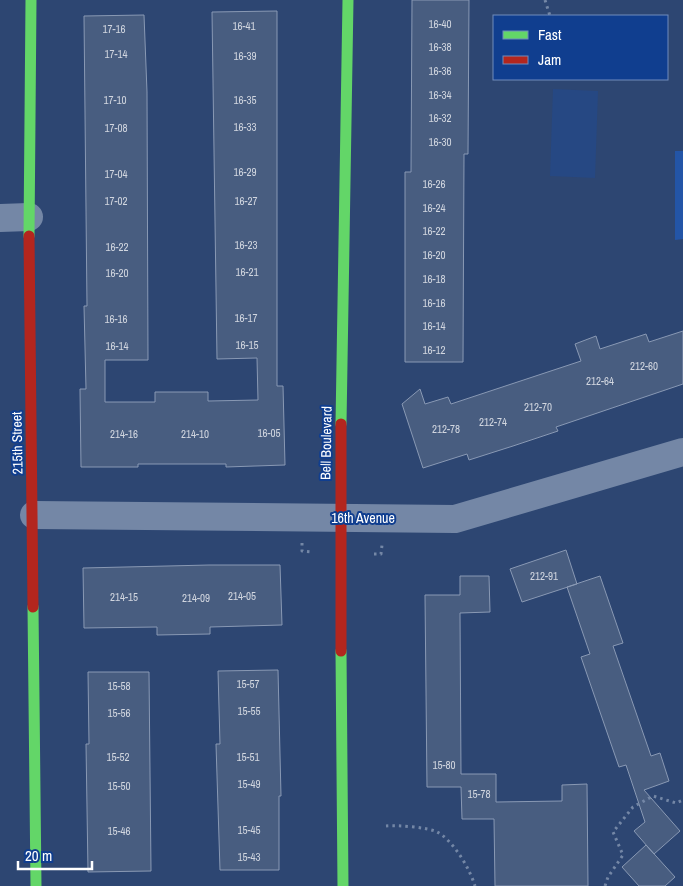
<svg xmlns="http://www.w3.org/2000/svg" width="683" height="886" viewBox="0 0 683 886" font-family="'Archivo Narrow',sans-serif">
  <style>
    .green { fill: #2355a7 }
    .water { fill: #264883 }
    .building { fill: #485d80; stroke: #8999b4 }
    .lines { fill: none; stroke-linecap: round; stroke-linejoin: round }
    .path { stroke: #7487a6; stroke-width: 3; stroke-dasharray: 2.5 4; stroke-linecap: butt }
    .street { stroke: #7487a6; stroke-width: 28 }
    .fast { stroke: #63d668; stroke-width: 11 }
    .jam { stroke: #b3261e; stroke-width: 11 }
    .labels { text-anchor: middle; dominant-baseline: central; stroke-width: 4; stroke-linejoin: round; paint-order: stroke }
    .number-label { font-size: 11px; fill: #d1d6df }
    .street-label { font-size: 14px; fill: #fff; stroke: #103e8f }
  </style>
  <rect width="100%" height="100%" fill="#2d4672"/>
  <path class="green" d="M675,151H683V239L675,240Z"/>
  <path class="water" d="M553,89L598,91L595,178L550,176Z"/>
  <path class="building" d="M412,0H469L468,154H464L463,362H405V172H411Z
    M277,11V386H283L285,465L226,467V464H138V467H81L80,389H86L84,306H87L84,16L144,15L147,92L148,360H105V402H155V392H208V401L258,400L257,358L217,359L212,12Z
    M683,331V384L556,427L558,431L513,446L469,460L467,454L423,468L402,404L420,389L425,404L448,397L451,404L581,361L575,344L596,336L600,349L646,334L649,342Z
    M566,550L577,584L522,602L510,569Z
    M209,565H280L282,625L210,627V634L157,635V627L84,628L83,568Z
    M460,576H489L490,612L460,613L461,774H496V802L562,801V785L587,784L588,886H495L494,819H462L461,787H427L425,595H460Z
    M600,576L623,643L613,646L651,756L660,753L669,781L644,790L680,831L654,854L634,831L645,822L626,765L619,767L581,657L590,654L567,587Z
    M278,670L281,796H279V870H220L216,744H220L218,671Z
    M88,672H149L151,871L88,872L86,744H89Z
    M646,845L675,877L665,886H639L622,867Z"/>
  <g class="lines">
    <path class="path" d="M545,0L550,16
      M302,543V551L312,552
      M374,554H381L382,545
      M386,826C397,825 427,827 437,832C453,840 470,869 475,886
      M605,886L608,877L623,855L613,832L633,807L653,796L676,803L683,800"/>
    <path class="street" d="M0,218L29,217
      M34,515L455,519L683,452"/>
    <path class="fast" d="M29,236L31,0
      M341,424L348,0
      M33,607L36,886
      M341,651L343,886"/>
    <path class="jam" d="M29,236L33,607
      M341,651V424"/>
  </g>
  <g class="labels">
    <g class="number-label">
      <text x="440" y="24">16-40</text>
      <text x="244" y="26">16-41</text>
      <text x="114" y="29">17-16</text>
      <text x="440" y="47">16-38</text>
      <text x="116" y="54">17-14</text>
      <text x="245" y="56">16-39</text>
      <text x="440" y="71">16-36</text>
      <text x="440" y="95">16-34</text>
      <text x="115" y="100">17-10</text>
      <text x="245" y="100">16-35</text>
      <text x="440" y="118">16-32</text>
      <text x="245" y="127">16-33</text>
      <text x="116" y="128">17-08</text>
      <text x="440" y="142">16-30</text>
      <text x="245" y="172">16-29</text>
      <text x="116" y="174">17-04</text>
      <text x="434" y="184">16-26</text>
      <text x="116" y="201">17-02</text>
      <text x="246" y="201">16-27</text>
      <text x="434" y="208">16-24</text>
      <text x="434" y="231">16-22</text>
      <text x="246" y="245">16-23</text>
      <text x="117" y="247">16-22</text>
      <text x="434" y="255">16-20</text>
      <text x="247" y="272">16-21</text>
      <text x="117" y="273">16-20</text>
      <text x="434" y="279">16-18</text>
      <text x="434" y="303">16-16</text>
      <text x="246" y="318">16-17</text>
      <text x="116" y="319">16-16</text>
      <text x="434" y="326">16-14</text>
      <text x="247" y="345">16-15</text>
      <text x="117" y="346">16-14</text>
      <text x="434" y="350">16-12</text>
      <text x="644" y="366">212-60</text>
      <text x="600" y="381">212-64</text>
      <text x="538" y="407">212-70</text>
      <text x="493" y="422">212-74</text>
      <text x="446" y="429">212-78</text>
      <text x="269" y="433">16-05</text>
      <text x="124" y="434">214-16</text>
      <text x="195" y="434">214-10</text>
      <text x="544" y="576">212-91</text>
      <text x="242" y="596">214-05</text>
      <text x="124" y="597">214-15</text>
      <text x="196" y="598">214-09</text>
      <text x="248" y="684">15-57</text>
      <text x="119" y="686">15-58</text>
      <text x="249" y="711">15-55</text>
      <text x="119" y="713">15-56</text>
      <text x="118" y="757">15-52</text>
      <text x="248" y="757">15-51</text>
      <text x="444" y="765">15-80</text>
      <text x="249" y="784">15-49</text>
      <text x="119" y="786">15-50</text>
      <text x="479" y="794">15-78</text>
      <text x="249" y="830">15-45</text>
      <text x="119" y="831">15-46</text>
      <text x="249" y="857">15-43</text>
    </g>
    <g class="street-label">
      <text transform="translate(17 443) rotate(-91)">215th Street</text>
      <text transform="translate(326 443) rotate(-89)">Bell Boulevard</text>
      <text x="363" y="518">16th Avenue</text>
    </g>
  </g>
  <rect x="493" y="15" width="175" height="65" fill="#103e8f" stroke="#708bbc"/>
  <rect x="503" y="31" width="25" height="8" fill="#63d668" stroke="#708bbc"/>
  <text x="538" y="40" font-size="15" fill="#ffffff">Fast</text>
  <rect x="503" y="56" width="25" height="8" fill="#b3261e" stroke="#708bbc"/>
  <text x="538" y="65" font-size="15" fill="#ffffff">Jam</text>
  <path d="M18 861v8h74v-8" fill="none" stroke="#ffffff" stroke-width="2.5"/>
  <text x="25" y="861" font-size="15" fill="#ffffff" stroke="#103e8f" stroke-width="4" paint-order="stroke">20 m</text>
</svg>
